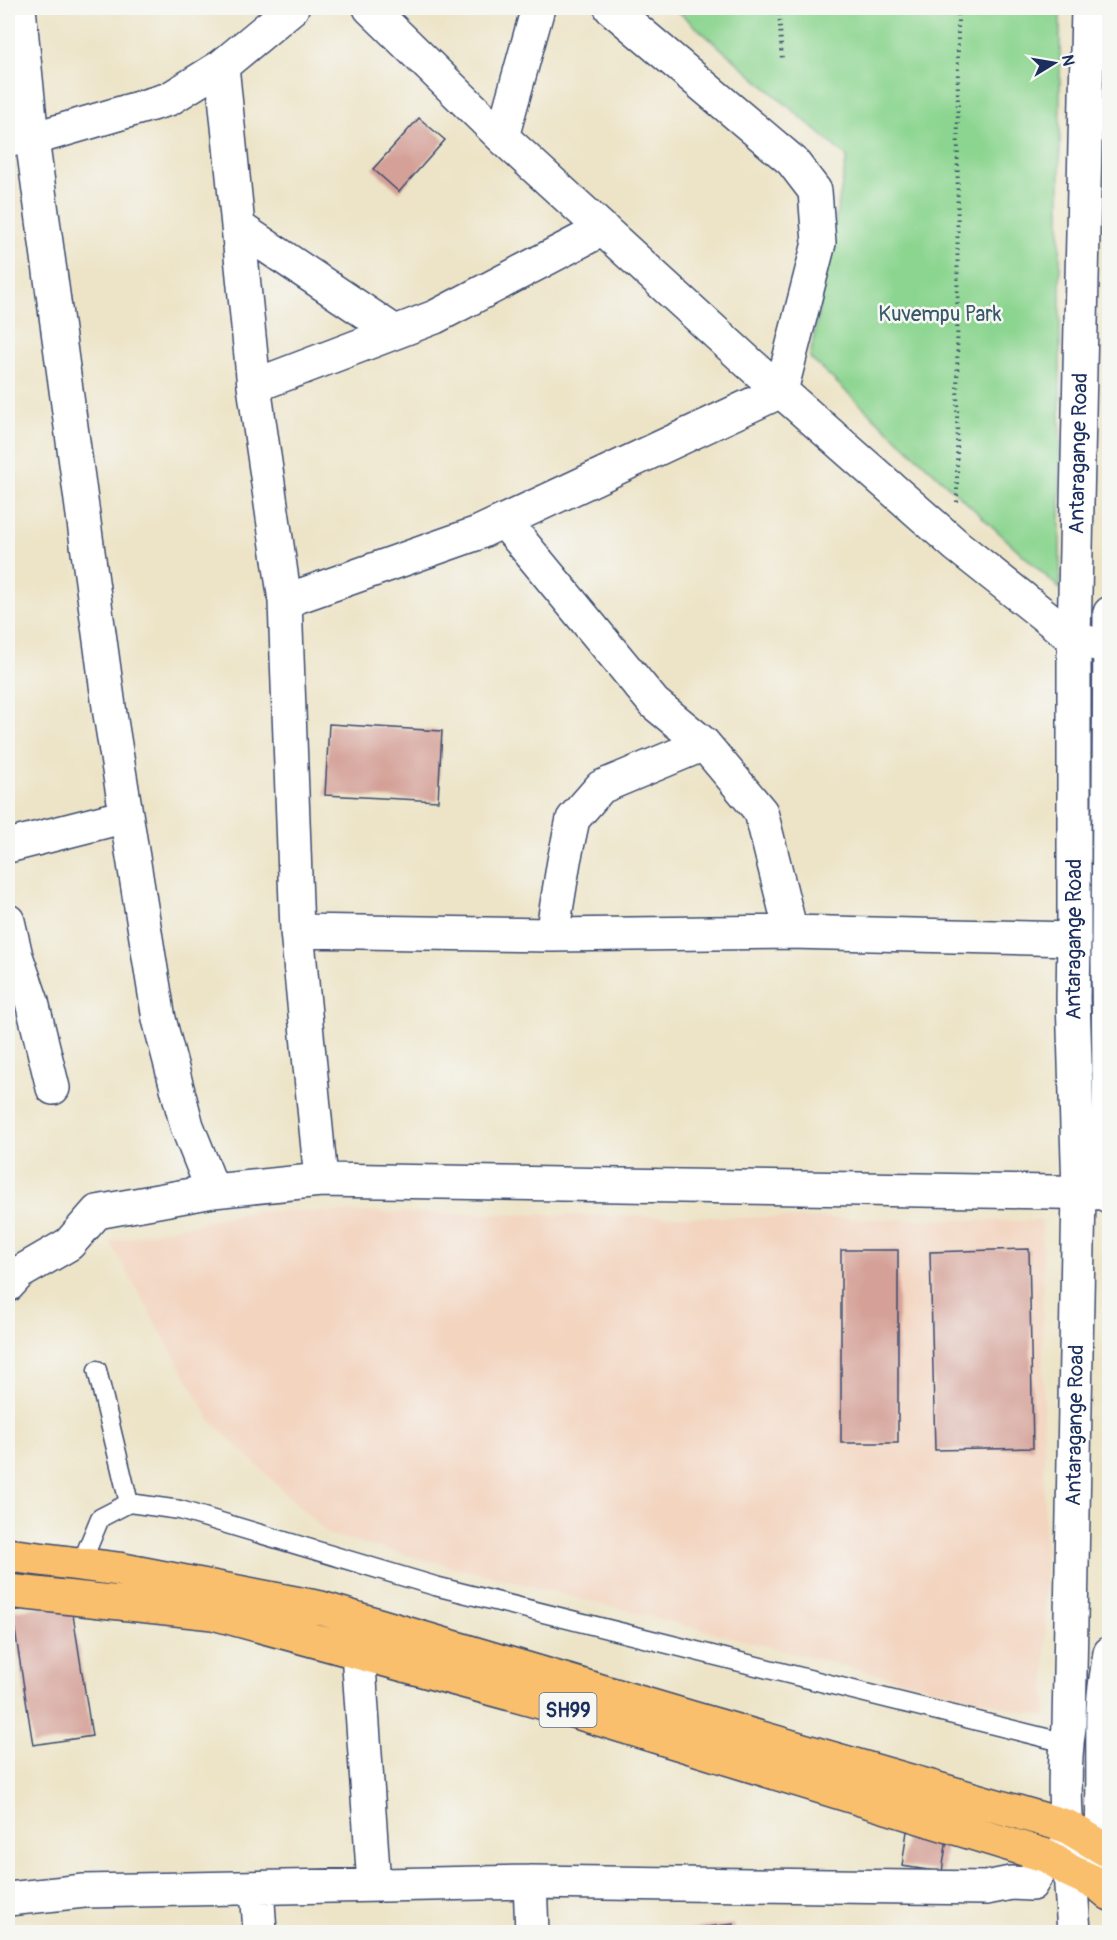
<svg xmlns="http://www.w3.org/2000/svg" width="1117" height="1940" viewBox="0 0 1117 1940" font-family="Pangolin,sans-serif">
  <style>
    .built { fill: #f3d4bf }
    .green { fill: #8cd590; stroke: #548277; stroke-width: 1.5 }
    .building { fill: #d4a097 }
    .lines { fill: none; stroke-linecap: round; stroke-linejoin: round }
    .service-casing { stroke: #3a4a6e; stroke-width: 21 }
    .minor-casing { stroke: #3a4a6e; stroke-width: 36 }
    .tertiary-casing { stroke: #3a4a6e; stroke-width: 36 }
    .primary-casing { stroke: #3a4a6e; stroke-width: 36 }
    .path { stroke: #3a4a6e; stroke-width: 4; stroke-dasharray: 1.5 4.5; stroke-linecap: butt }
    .service { stroke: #fff; stroke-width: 18 }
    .minor { stroke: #fff; stroke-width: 33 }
    .tertiary { stroke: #fff; stroke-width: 33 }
    .primary { stroke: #f9bf6d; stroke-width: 33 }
    .labels { text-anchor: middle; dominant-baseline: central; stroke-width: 5; stroke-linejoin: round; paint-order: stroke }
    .shield { fill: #f6f6f2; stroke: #5d6b8a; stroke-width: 1.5 }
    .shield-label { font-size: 20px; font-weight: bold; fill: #1b2f5e }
    .park-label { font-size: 21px; fill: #37586a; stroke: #f6f6f2 }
    .street-label { font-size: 21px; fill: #1b2f5e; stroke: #f6f6f2 }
  </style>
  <rect width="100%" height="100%" fill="#f6f6f2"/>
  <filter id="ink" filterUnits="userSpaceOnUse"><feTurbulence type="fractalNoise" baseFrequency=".0167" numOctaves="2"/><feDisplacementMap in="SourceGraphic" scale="12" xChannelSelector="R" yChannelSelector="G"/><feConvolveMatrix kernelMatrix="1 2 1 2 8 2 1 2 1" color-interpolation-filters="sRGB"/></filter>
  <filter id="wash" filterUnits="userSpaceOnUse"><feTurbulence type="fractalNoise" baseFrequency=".008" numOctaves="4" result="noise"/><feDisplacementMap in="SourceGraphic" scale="24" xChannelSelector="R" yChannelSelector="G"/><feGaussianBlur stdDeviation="1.35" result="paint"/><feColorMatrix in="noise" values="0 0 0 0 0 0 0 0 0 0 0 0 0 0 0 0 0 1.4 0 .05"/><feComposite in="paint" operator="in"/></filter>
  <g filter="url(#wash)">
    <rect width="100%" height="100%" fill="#ede4c7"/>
    <path class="built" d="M254,1211L1042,1221L1046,1717L329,1535L211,1421L110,1242Z"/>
    <path class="green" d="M674,8H1060V589L810,358L847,157Z"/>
    <g id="blocks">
      <path class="building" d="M419,118L445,140L399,192L373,169Z
        M329,724L442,731L438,801L325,795Z
        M1029,1249L1033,1448L935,1450L930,1252Z
        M841,1250H898V1443H841Z
        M71,1602L92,1736L33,1745L12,1611Z
        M907,1831L947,1838L942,1872L902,1866Z
        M734,1924L735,1932H681L680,1930Z"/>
    </g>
  </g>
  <g filter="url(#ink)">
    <use href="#blocks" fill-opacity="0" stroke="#3a4a6e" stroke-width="1.5"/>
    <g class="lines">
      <g class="service-casing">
        <path id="service" d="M97,1370L129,1503
          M81,1564L100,1518L129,1503L180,1510L435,1586L1066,1743"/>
      </g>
      <g class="minor-casing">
        <path id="minor" d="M19,8L32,139L110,714L159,1019L187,1126L213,1191
          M370,8L502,137L749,363L957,546L1074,639L1109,647
          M222,66L254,386L285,601L297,931L321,1180
          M502,137L538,8
          M8,139H32L169,99L222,66L292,8
          M238,227L395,332
          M254,386L435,317L603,229
          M504,521L654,703L704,744L761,812L791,932
          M285,601L478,533L781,391L819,243L815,191L792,161L611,8
          M8,846L126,816
          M8,921L16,956L32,1002L53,1088
          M297,931L552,935L791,932L1074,939
          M552,935L564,861L573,819L601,787L704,744
          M8,1285L19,1273L69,1244L97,1212L213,1191L321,1180L1108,1193
          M358,1652L374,1885
          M1070,1871L1074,1932
          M530,1882L532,1932
          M257,1888L260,1932
          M8,1899L84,1891L530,1882L986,1888L1011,1883L1031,1884L1047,1856"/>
      </g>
      <g class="tertiary-casing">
        <g id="tertiary">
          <path d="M1110,613L1108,962L1110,1197"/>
          <path id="s1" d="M1070,1871C1066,1824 1062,1774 1069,1727L1079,1192L1073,998L1074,939V639L1088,8"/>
          <path d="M1098,1884C1105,1827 1102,1771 1103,1713C1103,1693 1107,1673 1110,1653"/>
        </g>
      </g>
      <g class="primary-casing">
        <path id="primary" d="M8,1555L118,1569L321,1608L692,1718L1066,1826L1110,1852
          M8,1591L213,1613L573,1711L1047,1856L1070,1871L1098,1884L1110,1894"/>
      </g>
      <path class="path" d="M779,8L782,61
        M957,502L958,8"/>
      <use href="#service" class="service"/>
      <use href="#minor" class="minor"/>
      <use href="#tertiary" class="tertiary"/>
      <use href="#primary" class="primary"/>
    </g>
  </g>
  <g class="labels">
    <rect class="shield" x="539.5" y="1693" width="57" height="34" rx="4.5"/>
    <g class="shield-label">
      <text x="568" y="1710">SH99</text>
    </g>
    <g class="park-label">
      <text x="940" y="314">Kuvempu Park</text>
    </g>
    <g class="street-label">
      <text stroke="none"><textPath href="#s1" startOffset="1418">Antaragange Road</textPath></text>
      <text stroke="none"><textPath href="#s1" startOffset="932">Antaragange Road</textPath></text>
      <text stroke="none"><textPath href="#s1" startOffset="446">Antaragange Road</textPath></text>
    </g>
  </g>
  <rect width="1117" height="1940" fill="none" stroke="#f6f6f2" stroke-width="30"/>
  <g transform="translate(1054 63) rotate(79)" stroke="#f6f6f2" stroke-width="4.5" paint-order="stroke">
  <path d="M0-4.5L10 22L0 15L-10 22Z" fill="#1b2f5e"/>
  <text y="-9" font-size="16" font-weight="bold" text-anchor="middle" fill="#1b2f5e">N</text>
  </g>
</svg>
